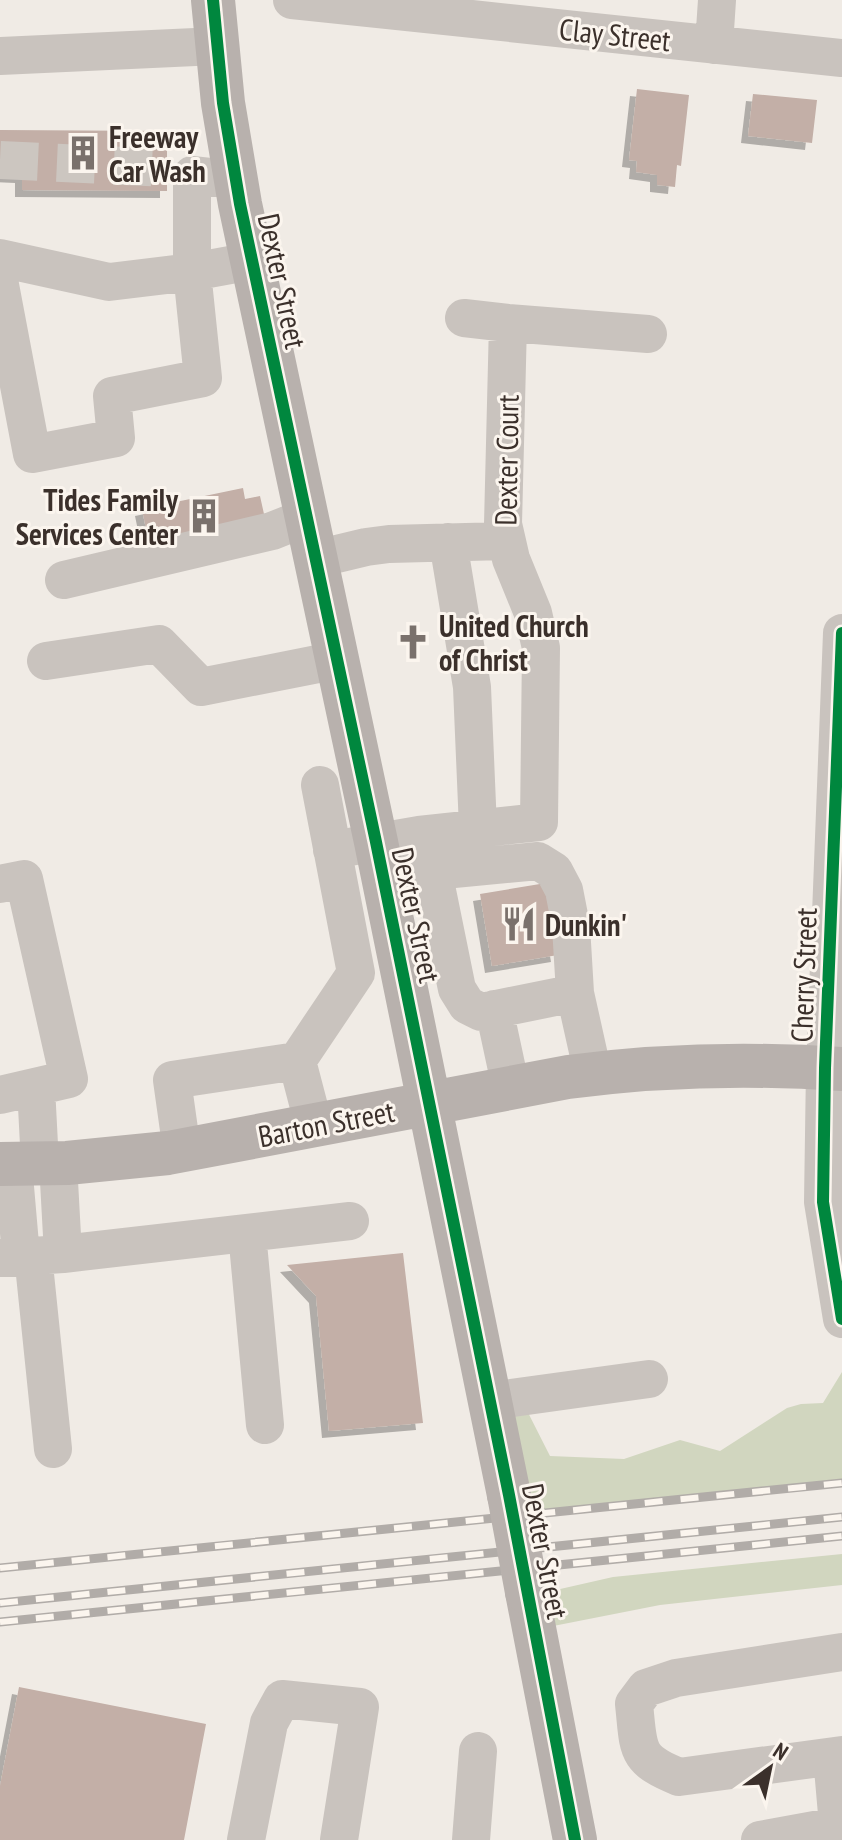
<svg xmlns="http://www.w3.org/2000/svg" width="842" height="1840" viewBox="0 0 842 1840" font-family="'PT Sans Narrow',sans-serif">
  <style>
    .green { fill: #d1d6bf }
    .building { fill: #c3afa7; filter: url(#shadow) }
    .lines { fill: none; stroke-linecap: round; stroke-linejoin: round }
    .minor-tunnel { stroke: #ccc6c0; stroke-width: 38; stroke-dasharray: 38 19; stroke-linecap: butt }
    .minor { stroke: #c9c3be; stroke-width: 38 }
    .major { stroke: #b8b1ad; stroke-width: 44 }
    .rail-casing { stroke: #b1aca8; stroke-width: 9 }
    .rail { stroke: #fbf5ee; stroke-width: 6; stroke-dasharray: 18; stroke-linecap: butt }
    .major-bridge { stroke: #b8b1ad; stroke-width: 44 }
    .cycleway-casing { stroke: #fbf5ee; stroke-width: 17 }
    .cycleway { stroke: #00873e; stroke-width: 12 }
    .labels { text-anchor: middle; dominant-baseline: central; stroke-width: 6; stroke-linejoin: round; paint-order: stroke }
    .street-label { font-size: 30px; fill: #3b302b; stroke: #fbf5ee }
    .poi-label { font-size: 30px; font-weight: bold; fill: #3b302b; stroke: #fbf5ee; text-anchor: start }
  </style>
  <defs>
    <filter id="shadow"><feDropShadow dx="-7" dy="7" stdDeviation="0" flood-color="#0004"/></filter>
  </defs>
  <rect width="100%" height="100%" fill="#f0ebe5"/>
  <path class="green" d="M842,1372V1481L628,1501L509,1523L513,1383L550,1456L624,1459L680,1440L720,1451L787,1408L801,1404L823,1403Z
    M842,1554V1585L660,1605L538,1629L525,1597L613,1577Z"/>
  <path class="building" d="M637,89L689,95L681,166L677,165L675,187L657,185V175L636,172L637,161L629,160Z
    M753,94L817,100L812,143L748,136Z
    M0,130L167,131V191L22,190V176L0,175Z
    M243,488L245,499L260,496L266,523L150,548L142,509Z
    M546,883L558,955L492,966L480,894Z
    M403,1253L423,1423L329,1431L316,1296L287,1265Z
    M19,1687L206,1724L184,1840H0V1786Z"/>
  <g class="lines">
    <path class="minor-tunnel" d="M0,160L168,168"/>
    <path class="minor" d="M292,0L842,58
      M714,45L717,0
      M0,56L217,46
      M236,180L192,175V272L252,261
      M0,258L109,282L192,272L203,378L112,396L116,438L32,454L0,285
      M464,318L508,323L648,334
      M448,542L472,687L478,828
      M316,559L366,547L389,544L505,541
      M64,580L272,531L307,517
      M842,633L825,1068L823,1202L842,1319
      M46,661L159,644L201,687L338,660
      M332,850L419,835L539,822L541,648L533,613L511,559L503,524L508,323
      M433,871L538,861L554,871L564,890L571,926L575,993
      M384,880L433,871L457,989L467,1005L481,1012L575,993L593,1074
      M0,884L24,879L69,1079L0,1095
      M494,1009L511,1088
      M297,1061L314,1126
      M36,1087L40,1164
      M182,1151L172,1080L297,1061L356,973L320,785
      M58,1163L63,1254
      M13,1164L21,1256
      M247,1233L265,1425
      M33,1255L53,1449
      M0,1258L63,1254L350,1221
      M490,1401L649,1379
      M842,1652L676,1678L646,1688L634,1704C639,1749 634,1759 679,1777L842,1755
      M832,1757L838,1825
      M246,1840L269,1723L282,1699L360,1707L339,1840
      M471,1840L478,1751
      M760,1840L842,1825"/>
    <path class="major" d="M213,0L223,103L240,204L376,842L509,1495
      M0,1164L67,1163L168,1153L568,1077C659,1065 750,1063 842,1069
      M527,1592L575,1840"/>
    <g class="rail-casing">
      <path id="rail" d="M0,1568L842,1483
        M0,1603L842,1517
        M0,1622L842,1536"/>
    </g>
    <use href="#rail" class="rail"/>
    <path class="major-bridge" d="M509,1495L527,1592"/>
    <g class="cycleway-casing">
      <path id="cycleway" d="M213,0L223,103L240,204L376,842L509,1495L575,1840
        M842,633L825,1068L823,1202L842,1319"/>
    </g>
    <use href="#cycleway" class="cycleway"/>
  </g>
  <defs>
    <g id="building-bare" transform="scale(2.76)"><path d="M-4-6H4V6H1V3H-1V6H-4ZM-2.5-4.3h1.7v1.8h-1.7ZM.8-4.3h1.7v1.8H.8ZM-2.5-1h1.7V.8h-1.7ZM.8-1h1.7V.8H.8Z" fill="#7a716c" stroke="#fbf5ee" stroke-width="2.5" paint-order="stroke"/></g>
    <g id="church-bare" transform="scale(2.76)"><path d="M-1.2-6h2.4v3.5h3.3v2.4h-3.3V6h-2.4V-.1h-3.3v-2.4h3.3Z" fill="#7a716c" stroke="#fbf5ee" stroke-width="2.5" paint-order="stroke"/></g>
    <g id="restaurant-bare" transform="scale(2.76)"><path d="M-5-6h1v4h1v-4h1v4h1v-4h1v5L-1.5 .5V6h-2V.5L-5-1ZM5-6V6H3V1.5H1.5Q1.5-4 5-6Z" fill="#7a716c" stroke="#fbf5ee" stroke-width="2.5" paint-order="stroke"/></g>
  </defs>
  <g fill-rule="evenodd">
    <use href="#building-bare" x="83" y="153"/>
    <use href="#building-bare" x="204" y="516"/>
    <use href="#church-bare" x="413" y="642"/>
    <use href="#restaurant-bare" x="519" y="924"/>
  </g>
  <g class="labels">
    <g class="street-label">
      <text transform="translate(615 34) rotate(6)">Clay Street</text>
      <text transform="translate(283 281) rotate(78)">Dexter Street</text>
      <text transform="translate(506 460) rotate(-89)">Dexter Court</text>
      <text transform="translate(417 915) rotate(78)">Dexter Street</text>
      <text transform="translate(803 975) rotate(-88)">Cherry Street</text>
      <text transform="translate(326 1123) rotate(-11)">Barton Street</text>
      <text transform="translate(546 1551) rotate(79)">Dexter Street</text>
    </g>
    <g class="poi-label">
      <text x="109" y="136">Freeway<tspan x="109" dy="34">Car Wash</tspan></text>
      <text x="178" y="499" text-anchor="end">Tides Family<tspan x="178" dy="34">Services Center</tspan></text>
      <text x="439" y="625">United Church<tspan x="439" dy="34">of Christ</tspan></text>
      <text x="545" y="924">Dunkin'</text>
    </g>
  </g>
  <g transform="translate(770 1768) rotate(33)" stroke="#fbf5ee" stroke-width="6" paint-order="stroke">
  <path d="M0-6L14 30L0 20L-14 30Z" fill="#3b302b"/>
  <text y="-12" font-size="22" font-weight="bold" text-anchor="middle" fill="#3b302b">N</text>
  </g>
</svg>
